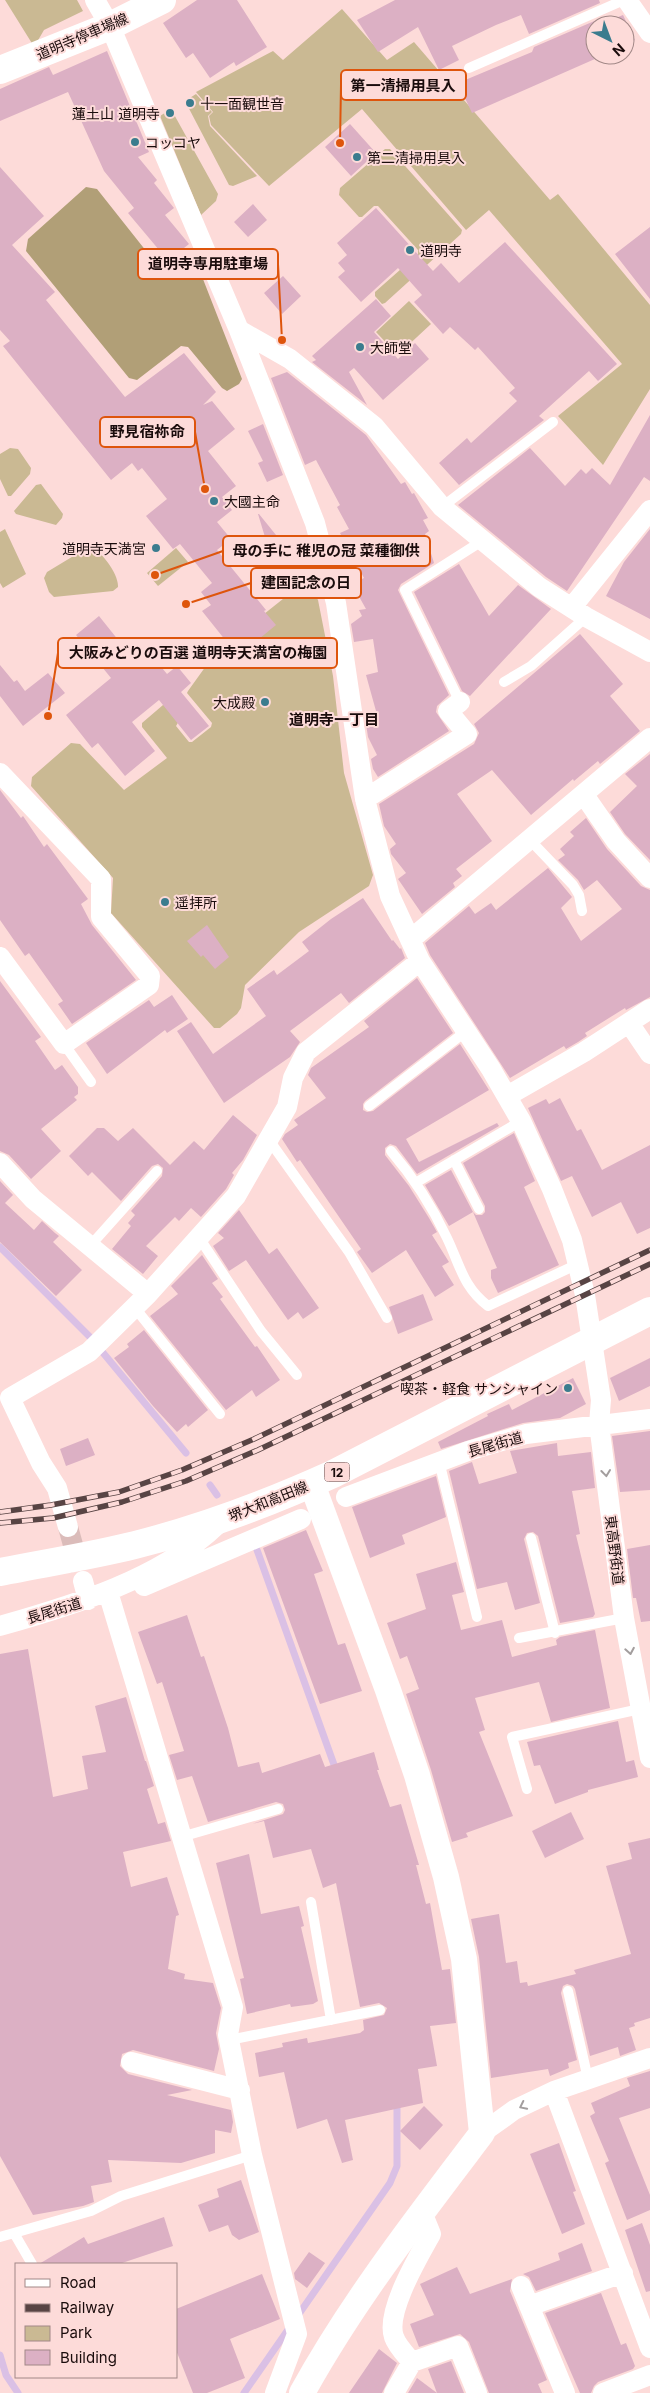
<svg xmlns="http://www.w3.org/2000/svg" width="650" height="2393" viewBox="0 0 650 2393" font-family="Inter,'Noto Sans JP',sans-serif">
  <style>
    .green { fill: #cab993 }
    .forest { fill: #b19f77 }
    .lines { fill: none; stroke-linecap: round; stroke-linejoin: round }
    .stream { stroke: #dac0e5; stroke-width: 7 }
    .building { fill: #dcb0c4 }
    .minor-tunnel { stroke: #dbbcba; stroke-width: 20; stroke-dasharray: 20 10; stroke-linecap: butt }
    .service { stroke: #fff; stroke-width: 10 }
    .minor { stroke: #fff; stroke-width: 20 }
    .tertiary { stroke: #fff; stroke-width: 26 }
    .secondary { stroke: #fff; stroke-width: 28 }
    .primary { stroke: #fff; stroke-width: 28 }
    .rail-casing { stroke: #584444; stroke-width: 5.5 }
    .rail { stroke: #fddbd9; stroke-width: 4; stroke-dasharray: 11; stroke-linecap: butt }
    .oneway { stroke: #a39e9e }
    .poi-dot { fill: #3b7c8e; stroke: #fddbd9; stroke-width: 2 }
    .labels { text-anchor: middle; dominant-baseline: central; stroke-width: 4; stroke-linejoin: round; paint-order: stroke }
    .shield { fill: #fddbd9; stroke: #5e4a4a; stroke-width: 1 }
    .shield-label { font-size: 12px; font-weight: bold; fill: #1a0c0c }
    .street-label { font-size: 14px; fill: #1a0c0c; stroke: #fddbd9 }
    .poi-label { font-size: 14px; fill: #1a0c0c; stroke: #fddbd9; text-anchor: start }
    .neighbourhood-label { font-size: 15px; font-weight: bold; fill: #1a0c0c; stroke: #fddbd9 }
    .leader { fill: none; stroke: #de550c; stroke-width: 2 }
    .callout-dot { fill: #de550c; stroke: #fddbd9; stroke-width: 2 }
    .callout { fill: #fddbd9; stroke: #de550c; stroke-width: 2 }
    .callout-label { font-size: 15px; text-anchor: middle; font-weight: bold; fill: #1a0c0c }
  </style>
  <rect width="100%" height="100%" fill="#fddbd9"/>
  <path class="green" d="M5,0H77L83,11L44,30L37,42L33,45Z
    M342,9L387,60L414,42L550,200L558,194L650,305V389L603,465L558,416L622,364L489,210L466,230L362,109L269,186L211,125L209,116L213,112L196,92L273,51L283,60Z
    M196,94L212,112L208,116L210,126L257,176L233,186L229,185L185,101Z
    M171,109L218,194L216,201L201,215L160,116Z
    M385,149H390L462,230L461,234L385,303L382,304L375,296V292L418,254V250L378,206H374L362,217H359L339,195L340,188Z
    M409,301L431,324L403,350L391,348L376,332Z
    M10,448L18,449L31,468L30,474L11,496H8L0,479V454Z
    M41,484L63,514L62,518L56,525L16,514L14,511L36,485Z
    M5,529L26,574L3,588L0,583V532Z
    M90,546C101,551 119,574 118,587L113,591L54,597L49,592L44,578L47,572Z
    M176,548L188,562L158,586L147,573Z
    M298,587C307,588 314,592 318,600L333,676L344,773L373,875L369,886L299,932L245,985L241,1008L237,1014L220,1028H214L111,913L113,878L31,786L32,777L71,743L80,744L124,790L167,758L142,727V723L163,705H166L179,721L176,726L189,742H192L211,727L212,723L187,693L188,691L216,652Z"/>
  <path class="forest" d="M86,187L97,189L158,266L166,272L191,269L201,274L242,379L239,384L227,391L222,388L188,347L181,346L137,380L129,378L26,251L28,239Z"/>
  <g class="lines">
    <path class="stream" d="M0,1247L90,1337L186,1453
      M210,1485L217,1495
      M257,1550L337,1773
      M0,2355L6,2375L18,2393
      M244,2393L390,2183L397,2166V2099"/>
  </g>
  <path class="building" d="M197,0H237L267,47L236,66L234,62L210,78L193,53L186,58L163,23Z
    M395,0H599L600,3L529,34L521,15L496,25L452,46L459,60L439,70L418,27L378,52L357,20Z
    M623,15L635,40L625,45V25H595V55H604L472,113L458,83L532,52L534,47L606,16L608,21Z
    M107,51L149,152L138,157L157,180L154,183L174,208L165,215L189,244L184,248L186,250L170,263L128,213L134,208L104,171L68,92L0,121V89L49,67L53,75Z
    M350,124L376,153L351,176L325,147Z
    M0,167L44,216L12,245L55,292L46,300L125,397L184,353L216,392L203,405L212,401L235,429L208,451L236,486L222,497L232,510L217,522L231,539L217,550L266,610L264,611L276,625L238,656L202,611L211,605L201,592L212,583L180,544L173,549L146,516L167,499L142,468L138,471L132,463L111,480L3,346L10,341L0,330Z
    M253,204L267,220L248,237L234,222Z
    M376,208L433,271L441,263L459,283L505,242L617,364L598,381L589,371L539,416L544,420L459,485L439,463L467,438L471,443L517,401L509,393L515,388L478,347L475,350L450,327L443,334L414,302L422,295L398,268L361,302L338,277L345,271L338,263L347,255L337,243Z
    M650,227V299L615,254Z
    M283,276L301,296L282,314L264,293Z
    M376,299L391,316L374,332L398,359L415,343L429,359L383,400L354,368L349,372L367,405L312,362L316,360L312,356Z
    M287,372L366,435L401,484L405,482L412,494L414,493L428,518L423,520L429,531L425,534L434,563L401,584L398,590L449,695L437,706L436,712L449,731L378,777L373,769L371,759L377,755L368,737L365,717L376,711L366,675L378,672L373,639L354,642L351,624L362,616L359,610L366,609L352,584L364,578L340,533L349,529L337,507L340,505L316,460L305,465L271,378Z
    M650,415V481L644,477L567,591L546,577L458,505L530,448L565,486L581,469L586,474L592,468L610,485Z
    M263,424L283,475L267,482L258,463L263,461L248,431Z
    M258,514H259L306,572L278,580Z
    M650,529V619L606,596L624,562Z
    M459,564L489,616L518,585L551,609L470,696L462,691L414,592Z
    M99,616L131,656L140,648L149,660L153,657L167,674L177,666L191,683L181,692L209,726L191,740L159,700L132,722L155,751L125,776L98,743L92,748L66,715L111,678L76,635Z
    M580,634L623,684L610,696L640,731L600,764L598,761L574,781L573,779L531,815L492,770L457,794L492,841L456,869L462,876L453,883L455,887L422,914L398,879L406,873L391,854L390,849L396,844L384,826L379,804L474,744L479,733L474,724Z
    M0,665L14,682L17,680L25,691L48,673L65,693L23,726L0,696Z
    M650,754V860L625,834L610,812L637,786L625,774Z
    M0,790L21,818L23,816L44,847L47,844L88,899L81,904L92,925L136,980L72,1024L58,1004L63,1001L29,953L25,956L0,920Z
    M586,818L607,849L641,886L650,890V997L626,1010L625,1008L585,1033L587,1036L578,1042L566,1049L564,1046L510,1078L430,955L425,943L469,906L475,914L491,903L496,910L548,868L572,897L561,908L581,941L622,909L597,880L584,890L578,880L558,860L565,855L560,849L574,836L570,832Z
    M363,898L392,941L393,940L400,949L401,948L405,958L349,1003L341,993L290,1031L300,1042L290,1057L224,1103L177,1031L191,1022L213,1054L266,1016L247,989L274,970L277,975L309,951L302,942L331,919Z
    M207,925L229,957L215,969L203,955L201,957L187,941Z
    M417,978L453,1033L365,1101L363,1104V1110L367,1112L373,1111L460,1044L489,1090L406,1139L419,1162L497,1123L499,1126L417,1174L396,1146L390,1144L385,1148V1155L409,1186L429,1218L437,1232L432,1235L449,1262L442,1266L454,1285L435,1297L406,1250L372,1273L357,1252L361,1249L300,1160L297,1162L282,1139L285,1134L298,1125L294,1120L326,1098L308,1075L311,1068L369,1027L364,1021Z
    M0,981L41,1037L35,1041L55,1070L62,1065L78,1087V1094L74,1097L77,1100L41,1129L61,1151L31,1179L9,1155L0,1151Z
    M172,995L188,1019L167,1033L165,1030L107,1074L86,1043L149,1000L154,1007Z
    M560,1098L577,1131L581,1129L602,1170L650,1145V1228L637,1234L621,1202L592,1217L572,1176L561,1181L528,1108L546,1099L549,1104Z
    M233,1115L257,1135L243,1160L232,1173L234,1175L226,1189L201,1217L191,1208L179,1221L175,1217L146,1246L158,1256L143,1274L112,1249L131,1226L128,1223L135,1215L131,1211L162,1176L163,1168L158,1164L152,1166L121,1201L92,1172L88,1176L69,1156L97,1128H104L118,1141L133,1128L170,1165L194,1141L204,1150Z
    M514,1133L535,1181L524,1187L559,1265L498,1293L491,1278V1270L497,1268L473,1212L476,1215H482L485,1212V1206L463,1163Z
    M451,1170L473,1212L449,1226L425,1185Z
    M0,1181L13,1195L5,1203L34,1230L42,1221L55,1233L59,1236L53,1242L82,1270L56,1296L0,1242Z
    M239,1210L269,1254L277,1248L319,1308L303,1319L298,1312L288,1320L246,1260L229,1271L213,1246L224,1238L218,1233Z
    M202,1255L218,1279L212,1283L223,1297L220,1299L255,1347L257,1346L280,1380L256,1397L252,1390L226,1410L150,1316L178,1294L171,1286Z
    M423,1294L433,1320L398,1334L389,1307Z
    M144,1330L208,1410L188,1427L186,1424L177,1432L153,1406L114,1358L129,1347L127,1344Z
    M650,1358V1386L619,1401L610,1378Z
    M573,1378L586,1404L560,1418L523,1423L441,1449L438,1442L488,1416L487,1414L509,1404L512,1410Z
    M650,1431V1490L620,1492L612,1436Z
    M88,1438L95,1455L66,1466L60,1449Z
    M557,1443L558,1456L591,1452L595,1488L572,1491L580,1534L576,1535L595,1614L593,1617L560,1623L538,1536L533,1532L527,1533L524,1539L540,1603L515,1610L507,1582L477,1589L449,1471L472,1462L479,1484L517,1473L510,1451Z
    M436,1476L446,1517L402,1535L405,1544L370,1558L352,1507Z
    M306,1530L323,1571L314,1574L338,1645L345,1643L362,1691L320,1704L263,1548Z
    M650,1545V1621L641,1622L636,1598H633L627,1549Z
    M456,1562L464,1592L452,1595L461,1630L502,1620L512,1657L557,1645L556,1640L560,1637L595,1630L610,1708L551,1722L539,1682L475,1698L485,1730L479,1732L513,1816L466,1833L468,1837L452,1842L431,1770L406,1694L419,1689L407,1656L400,1659L387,1623L426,1609L416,1574Z
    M187,1615L201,1657L204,1656L228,1728L238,1767L259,1762L262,1773L320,1754L325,1767L374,1752L379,1770H377L390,1807L401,1804L419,1865H416L426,1904L430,1903L442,1970L450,1969L456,2023L430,2026L437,2066L418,2069L423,2103L345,2120L353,2160L342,2163L327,2119L297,2129L284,2072L259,2077L255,2053L283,2047L282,2043L307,2038L308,2043L360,2033L364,2030L363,2020L384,2015L387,2008L379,2003L360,2007L336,1883L323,1888L311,1849L273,1858L264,1821L252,1824L283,1814L285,1810L283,1804L276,1802L208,1822L192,1776L177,1780L169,1755L184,1751L162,1682L157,1684L138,1632Z
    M28,1649L53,1797L88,1789L82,1756L106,1752L95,1706L126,1697L145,1761H146L154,1786L147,1789L158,1824L165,1822L171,1841L123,1852L131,1887L167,1877L179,1915L176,1916L168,1969L185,1974L184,1979L213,1983L221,2008L216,2033L219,2049L214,2071L133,2050L122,2054L120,2066L128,2074L192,2090L167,2095L231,2110L233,2122L231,2133L215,2130V2153L181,2163L108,2160L112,2182L91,2186L94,2202L83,2206L33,2215L0,2156V1654Z
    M618,1721L626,1762L634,1760L638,1777L588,1790V1792L555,1804L540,1765L534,1766L527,1742Z
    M571,1812L584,1839L545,1858L532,1831Z
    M650,1838V2018L634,2023L635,2026L629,2028L636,2050L620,2056L618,2047L590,2056L575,1989L573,1986L567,1984L563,1986L561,1993L577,2060L568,2063L569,2068L550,2076L548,2069L491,2078L479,1957L471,1919L499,1914L506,1963L517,1961L520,1983L527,1982L528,1986L576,1974L574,1970L631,1954L606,1866L632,1859L628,1843Z
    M249,1854L261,1914L299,1906L304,1926L301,1927L318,2001L313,2004L291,2007L290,2004L247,2014L240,1979L244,1978L216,1863Z
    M650,2071V2108L619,2118L650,2195V2210L627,2220L605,2163L609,2161L590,2116L595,2113L591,2103L630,2086L627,2078Z
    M424,2106L443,2125L420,2150L400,2131Z
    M559,2143L576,2191L573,2192L585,2224L562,2234L530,2154Z
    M241,2180L259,2232L239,2240L232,2235L228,2225L209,2232L198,2205L219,2197L217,2189Z
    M164,2217L173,2246L119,2264H39L84,2237L88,2244Z
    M642,2223L650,2245V2291L646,2292L625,2230Z
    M582,2243L592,2271L536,2291L529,2277L523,2274L560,2260L558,2253Z
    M309,2252L325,2263L307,2288L295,2279L294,2273Z
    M457,2267L470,2294L512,2279L510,2291L547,2380L538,2384L542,2393H489L469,2342L460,2334L419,2347L410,2324L434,2315L420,2284Z
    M262,2274L280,2319L230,2339L245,2378L207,2393H193L176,2350V2309Z
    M601,2293L621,2345L626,2343L635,2366L633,2369L598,2382L594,2386L591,2393H580L545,2313Z
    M379,2349L397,2363L382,2393H349Z
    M451,2361L464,2393H437L428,2369Z
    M417,2378L437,2393H408Z"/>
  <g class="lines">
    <path class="minor-tunnel" d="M68,1527L80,1570"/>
    <path class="service" d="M469,68L624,0
      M442,507L553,422
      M504,682L531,666L586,617
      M460,702L405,590L482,541
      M530,840L573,885L579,895L582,911
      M64,1044L91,1082
      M369,1106L465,1032
      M269,1140L349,1252L387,1318
      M391,1151C414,1178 432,1206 447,1238C460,1265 463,1287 488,1306L578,1264
      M454,1160L479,1209
      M417,1182L521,1121
      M200,1239L261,1331L297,1375
      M90,1246L157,1171
      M135,1308L220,1414
      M439,1461L477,1617
      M531,1538L555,1633
      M519,1638L624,1618
      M527,1789L512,1737L640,1709
      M181,1837L278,1809
      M311,1902L331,2020
      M568,1991L588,2079
      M229,2040L380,2010
      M14,2233L32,2264
      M0,2237L91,2211L121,2196L252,2155"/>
    <path class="minor" d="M95,0L110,26L239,330L315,523L336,603L365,799L390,896L420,961L491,1069L521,1121L552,1189L572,1240L585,1295L601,1400L599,1424L624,1618L650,1758
      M627,0L650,33
      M239,330L290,359L374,426L442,507L539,587L586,617L650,652
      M572,607L650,510
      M0,773L101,879V917L150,976L149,985L64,1044L0,957
      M584,795L616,841L650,878
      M365,799L467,734L448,711L460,702
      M410,940L650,738
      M629,1023L650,1054
      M507,1096L584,1052L650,1009
      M0,1163L33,1199L148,1294
      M346,1497L468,1451L526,1434L650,1419
      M68,1527L57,1488L41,1463L10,1398L89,1352L148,1294L236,1196L287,1107L293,1078L306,1052L420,961
      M83,1581L88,1600
      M144,1586L301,1519
      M108,1592L233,2007L228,2035L252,2155L297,2334L275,2393
      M0,1626C74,1605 161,1579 218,1524
      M131,2062L240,2090
      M554,2091L650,2348
      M482,2133L514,2110L554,2091L650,2058
      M521,2286L565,2393
      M529,2306L623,2273
      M412,2362C406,2355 397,2346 394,2337C385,2312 419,2256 431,2234L422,2212
      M394,2393L412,2362L458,2346L477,2393
      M603,2393L650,2375"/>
    <path class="tertiary" d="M302,2393C352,2302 419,2216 482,2133L464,1959L446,1877L417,1775L388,1690L312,1484"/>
    <path class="secondary" d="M0,70L110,26L162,0"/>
    <path class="primary" d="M0,1572C45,1563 91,1556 135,1545C203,1528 269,1503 333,1474L650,1311"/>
    <g class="rail-casing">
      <path id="rail" d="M0,1512L51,1505L119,1492L182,1470L254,1439L650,1250
        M0,1523L53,1518L122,1502L186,1481L258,1450L650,1264"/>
    </g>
    <use href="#rail" class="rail"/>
  </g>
  <defs><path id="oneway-chevron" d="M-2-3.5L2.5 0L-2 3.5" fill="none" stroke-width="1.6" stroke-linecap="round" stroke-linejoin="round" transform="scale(1.25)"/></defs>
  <g class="oneway">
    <use href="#oneway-chevron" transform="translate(606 1473) rotate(83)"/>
    <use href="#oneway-chevron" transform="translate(630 1651) rotate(80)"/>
    <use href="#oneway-chevron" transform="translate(523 2106) rotate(154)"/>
  </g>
  <g class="poi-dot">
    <circle cx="190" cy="103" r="5"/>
    <circle cx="170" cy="113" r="5"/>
    <circle cx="135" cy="142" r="5"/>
    <circle cx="357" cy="157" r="5"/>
    <circle cx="410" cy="250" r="5"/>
    <circle cx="360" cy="347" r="5"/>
    <circle cx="214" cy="501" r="5"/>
    <circle cx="156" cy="548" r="5"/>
    <circle cx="265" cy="702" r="5"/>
    <circle cx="165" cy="902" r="5"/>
    <circle cx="568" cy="1388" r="5"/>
  </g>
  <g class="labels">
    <rect class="shield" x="324.5" y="1462.5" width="25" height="19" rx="4"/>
    <g class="shield-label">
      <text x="337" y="1472">12</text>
    </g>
    <g class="street-label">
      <text transform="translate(82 36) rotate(-23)">道明寺停車場線</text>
      <text transform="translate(495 1444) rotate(-16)">長尾街道</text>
      <text transform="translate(268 1501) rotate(-22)">堺大和高田線</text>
      <text transform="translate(615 1550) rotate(83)">東高野街道</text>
      <text transform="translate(54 1610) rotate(-17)">長尾街道</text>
    </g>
    <g class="poi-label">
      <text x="200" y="103">十一面観世音</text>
      <text x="160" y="113" text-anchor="end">蓮土山 道明寺</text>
      <text x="145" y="142">コッコヤ</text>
      <text x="367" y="157">第二清掃用具入</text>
      <text x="420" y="250">道明寺</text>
      <text x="370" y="347">大師堂</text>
      <text x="224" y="501">大國主命</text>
      <text x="146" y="548" text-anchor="end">道明寺天満宮</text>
      <text x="255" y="702" text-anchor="end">大成殿</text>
      <text x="175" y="902">遥拝所</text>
      <text x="558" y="1388" text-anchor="end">喫茶・軽食 サンシャイン</text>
    </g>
    <g class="neighbourhood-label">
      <text x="334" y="719">道明寺一丁目</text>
    </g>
  </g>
  <path class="leader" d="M340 143L341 85M282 340L278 264M205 489L195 432M155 575L223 551M186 604L251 583M48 716L58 653"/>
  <g class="callout-dot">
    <circle cx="340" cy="143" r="5"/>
    <circle cx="282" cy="340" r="5"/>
    <circle cx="205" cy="489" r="5"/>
    <circle cx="155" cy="575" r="5"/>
    <circle cx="186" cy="604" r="5"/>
    <circle cx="48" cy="716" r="5"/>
  </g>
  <g class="callout">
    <rect x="341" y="70" width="125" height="30" rx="5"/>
    <rect x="138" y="249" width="140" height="30" rx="5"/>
    <rect x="100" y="417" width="95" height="30" rx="5"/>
    <rect x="223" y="536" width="207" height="30" rx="5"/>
    <rect x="251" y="568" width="110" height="30" rx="5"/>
    <rect x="58" y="638" width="279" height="30" rx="5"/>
  </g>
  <g class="callout-label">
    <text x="403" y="91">第一清掃用具入</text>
    <text x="208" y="269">道明寺専用駐車場</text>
    <text x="147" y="437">野見宿祢命</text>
    <text x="326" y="556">母の手に 稚児の冠 菜種御供</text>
    <text x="306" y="588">建国記念の日</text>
    <text x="198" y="658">大阪みどりの百選 道明寺天満宮の梅園</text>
  </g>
  <rect x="15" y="2263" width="162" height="115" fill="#fddbd9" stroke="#a28887"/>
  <rect x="25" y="2279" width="25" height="8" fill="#ffffff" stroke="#a28887"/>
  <text x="60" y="2288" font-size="15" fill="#1a0c0c">Road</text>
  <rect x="25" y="2304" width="25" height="8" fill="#584444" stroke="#a28887"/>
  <text x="60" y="2313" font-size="15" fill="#1a0c0c">Railway</text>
  <rect x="25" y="2326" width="25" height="15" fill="#cab993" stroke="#a28887"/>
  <text x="60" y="2338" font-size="15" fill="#1a0c0c">Park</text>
  <rect x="25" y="2350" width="25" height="15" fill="#dcb0c4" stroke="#a28887"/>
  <text x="60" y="2363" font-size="15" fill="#1a0c0c">Building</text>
  <g transform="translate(610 40) rotate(138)"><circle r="24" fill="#fddbd9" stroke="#a28887"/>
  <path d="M0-4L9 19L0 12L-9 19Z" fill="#3b7c8e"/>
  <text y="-8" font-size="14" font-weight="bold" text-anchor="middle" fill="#1a0c0c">N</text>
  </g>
</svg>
